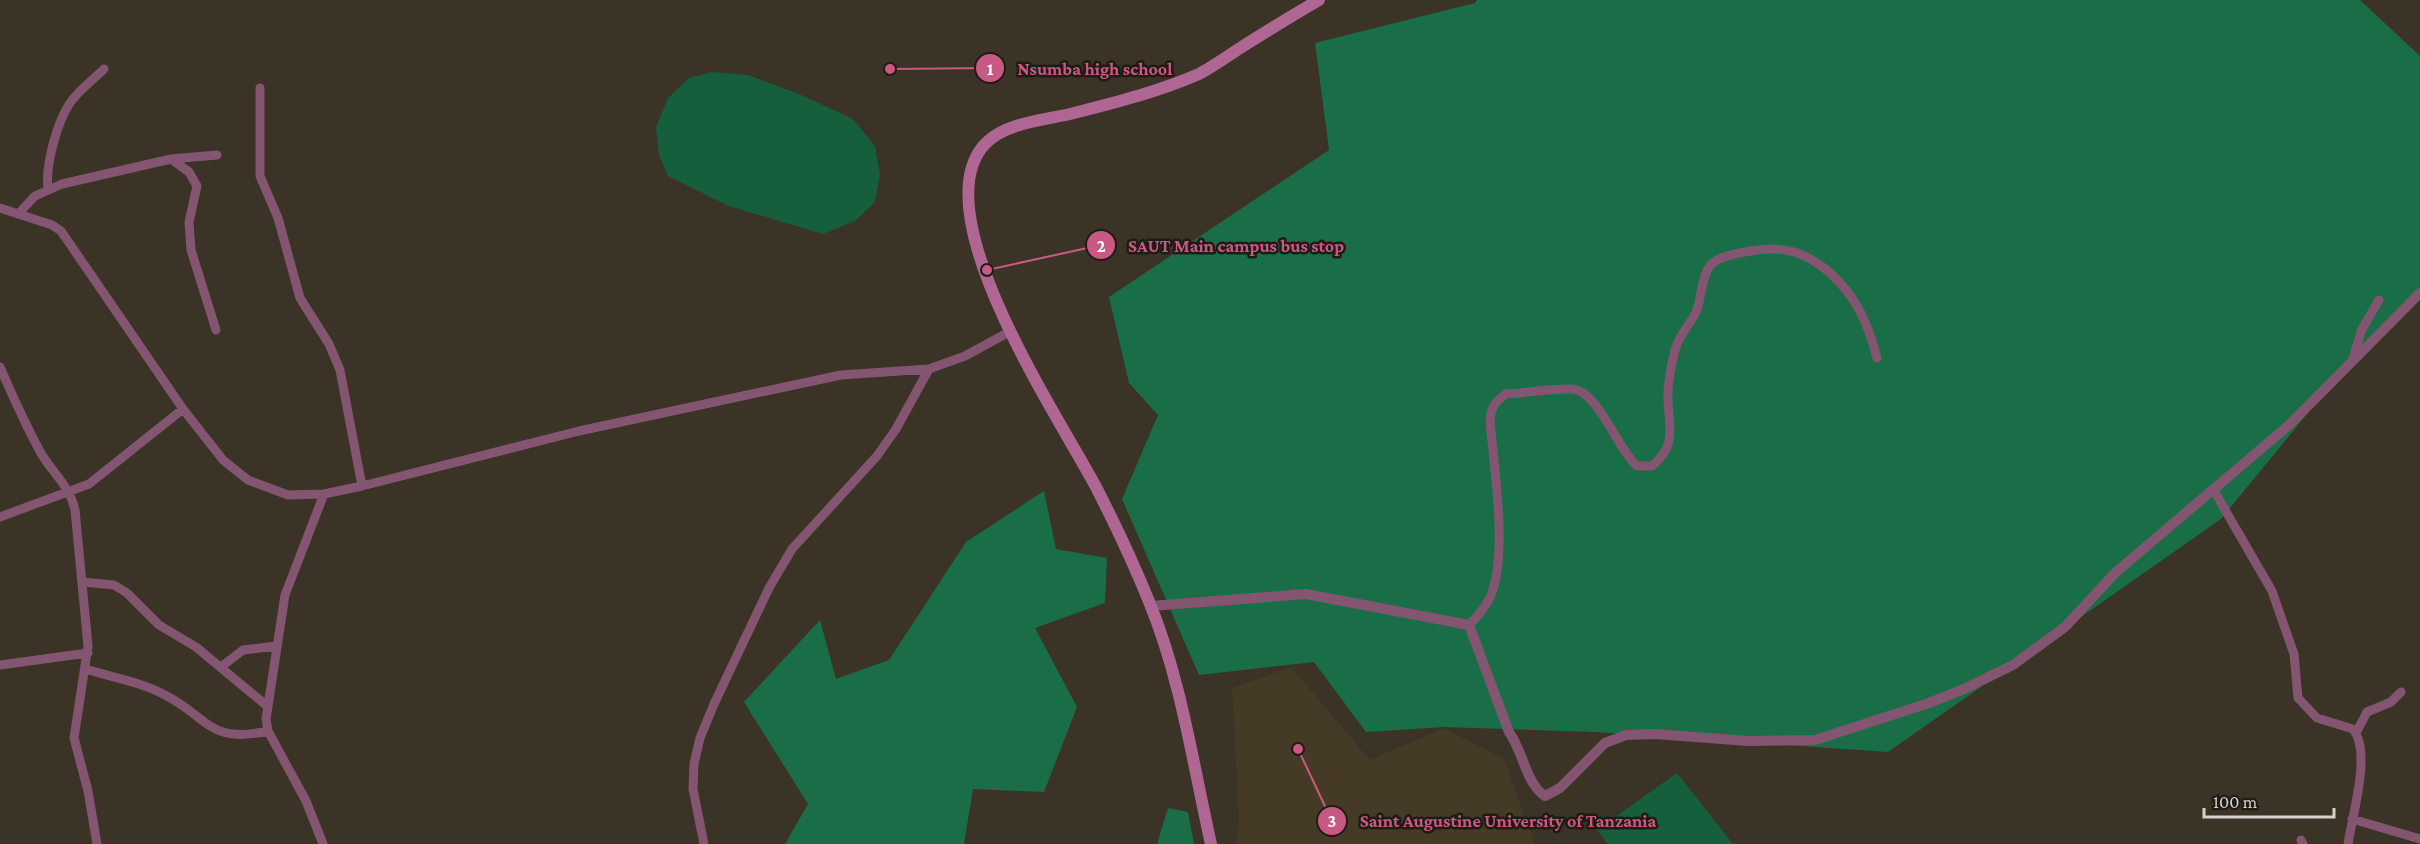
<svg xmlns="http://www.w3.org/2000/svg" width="2420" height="844" viewBox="0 0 2420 844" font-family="'Crimson Pro',serif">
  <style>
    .built { fill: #453a26 }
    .green { fill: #165f3d }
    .forest { fill: #196e47 }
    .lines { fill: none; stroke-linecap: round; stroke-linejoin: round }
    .minor { stroke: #835571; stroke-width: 9 }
    .tertiary { stroke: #835571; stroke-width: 10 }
    .secondary { stroke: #af6693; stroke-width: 12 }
    .leader { fill: none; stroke: #c95982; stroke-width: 2 }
    .callout-dot { fill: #c95982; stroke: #1f1b15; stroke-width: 2 }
    .mark-label { font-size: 18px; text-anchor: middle; font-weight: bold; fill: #fff }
    .callout-label { font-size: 18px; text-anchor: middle; font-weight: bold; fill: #c95982; stroke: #1f1b15; stroke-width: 5; stroke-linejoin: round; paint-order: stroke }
  </style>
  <rect width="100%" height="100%" fill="#3a3326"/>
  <path class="built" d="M1291,667L1370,760L1443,728L1504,759L1535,844H1236L1239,820L1232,688Z"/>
  <path class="green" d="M712,72L748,75L799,94L853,119L875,146L880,174L875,202L855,221L823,234L729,206L668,176L659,155L656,127L668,98L689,78Z
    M1677,773L1733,844H1608L1597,830Z"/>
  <path class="forest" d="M1477,0H2360L2420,56V295L2344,369L2221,519L1888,752L1595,732L1444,727L1366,732L1314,662L1199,675L1122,499L1158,415L1129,383L1109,297L1329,150L1315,43L1475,3Z
    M1044,491L1056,549L1107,558L1105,603L1035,628L1077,707L1044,792L973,789L964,844H785L808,804L744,702L820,620L836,679L889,660L966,542Z
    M1168,808L1188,812L1194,844H1157Z"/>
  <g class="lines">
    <path class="minor" d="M260,88V176L278,218L300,298L329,344L340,370L362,486
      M171,159L217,155
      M48,189C45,166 57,122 70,103C79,90 93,80 104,69
      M0,208L52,225L61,231L183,409L223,460L248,480L288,495L324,494L362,486L579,431L841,375L929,369L965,356L1009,332
      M19,213L35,196L62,184L171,159L189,172L197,186L189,222L191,250L216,330
      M2352,361L2362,329L2379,300
      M0,367C13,397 26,426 42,455C54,474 70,487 75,510L88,646L74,738L88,791L97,844
      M2213,489L2272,591L2294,654L2298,698L2317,718L2353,729C2372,752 2352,816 2348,844
      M0,517L89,484L183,409
      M82,582L114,585L127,593L159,625L196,647L267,706
      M1469,625C1478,616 1486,607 1491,595C1508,552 1494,469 1490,421C1491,408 1494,402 1506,394C1527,393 1550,388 1572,389C1598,390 1617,449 1637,466H1652C1677,446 1669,427 1668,400C1667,383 1671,366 1675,350C1679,334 1691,324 1697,310C1701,297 1702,276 1710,266C1717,255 1745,252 1757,250C1785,246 1807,253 1829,272C1856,296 1868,323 1877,358
      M0,665L88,653
      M221,667L243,650L276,646
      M85,669C111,677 141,682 165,695C210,718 208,744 268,731
      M2356,733L2367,712L2391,702L2401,692
      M2352,819L2420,839
      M2301,840L2303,844
      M323,844L306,801L268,731L266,719L285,595L324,494
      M704,844L693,789L694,764L700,738L714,704L769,588L792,549L877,456L896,429L929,369"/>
    <path class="tertiary" d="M1151,606L1306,594L1469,625L1509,732C1523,751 1526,784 1545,796L1560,788L1605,743L1626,735L1655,734L1748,741L1815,740L1929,703L1964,689L2013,665L2065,627L2115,573L2289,425L2420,293"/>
    <path class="secondary" d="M1211,844C1193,764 1181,680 1150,604C1134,564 1115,524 1096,487C1061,420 919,211 986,143C1006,123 1043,120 1070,114C1113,103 1158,92 1199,74C1212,67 1225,58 1237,50C1264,33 1291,16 1319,0"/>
  </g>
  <path class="leader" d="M890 69L990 68M987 270L1101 245M1298 749L1332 821"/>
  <g class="callout-dot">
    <circle cx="890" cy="69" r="6"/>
    <circle cx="987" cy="270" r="6"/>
    <circle cx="1298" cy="749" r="6"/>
    <circle cx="990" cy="68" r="15"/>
    <circle cx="1101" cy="245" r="15"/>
    <circle cx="1332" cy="821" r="15"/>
  </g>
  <g class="mark-label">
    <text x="990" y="75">1</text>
    <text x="1101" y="252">2</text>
    <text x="1332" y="827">3</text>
  </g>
  <g class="callout-label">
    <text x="1095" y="75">Nsumba high school</text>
    <text x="1236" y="252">SAUT Main campus bus stop</text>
    <text x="1508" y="827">Saint Augustine University of Tanzania</text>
  </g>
  <path d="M2204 808v9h130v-9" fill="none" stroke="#d6d1c9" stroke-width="3"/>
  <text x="2213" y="808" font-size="18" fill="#d6d1c9" stroke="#1f1b15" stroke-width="4.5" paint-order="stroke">100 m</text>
</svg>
